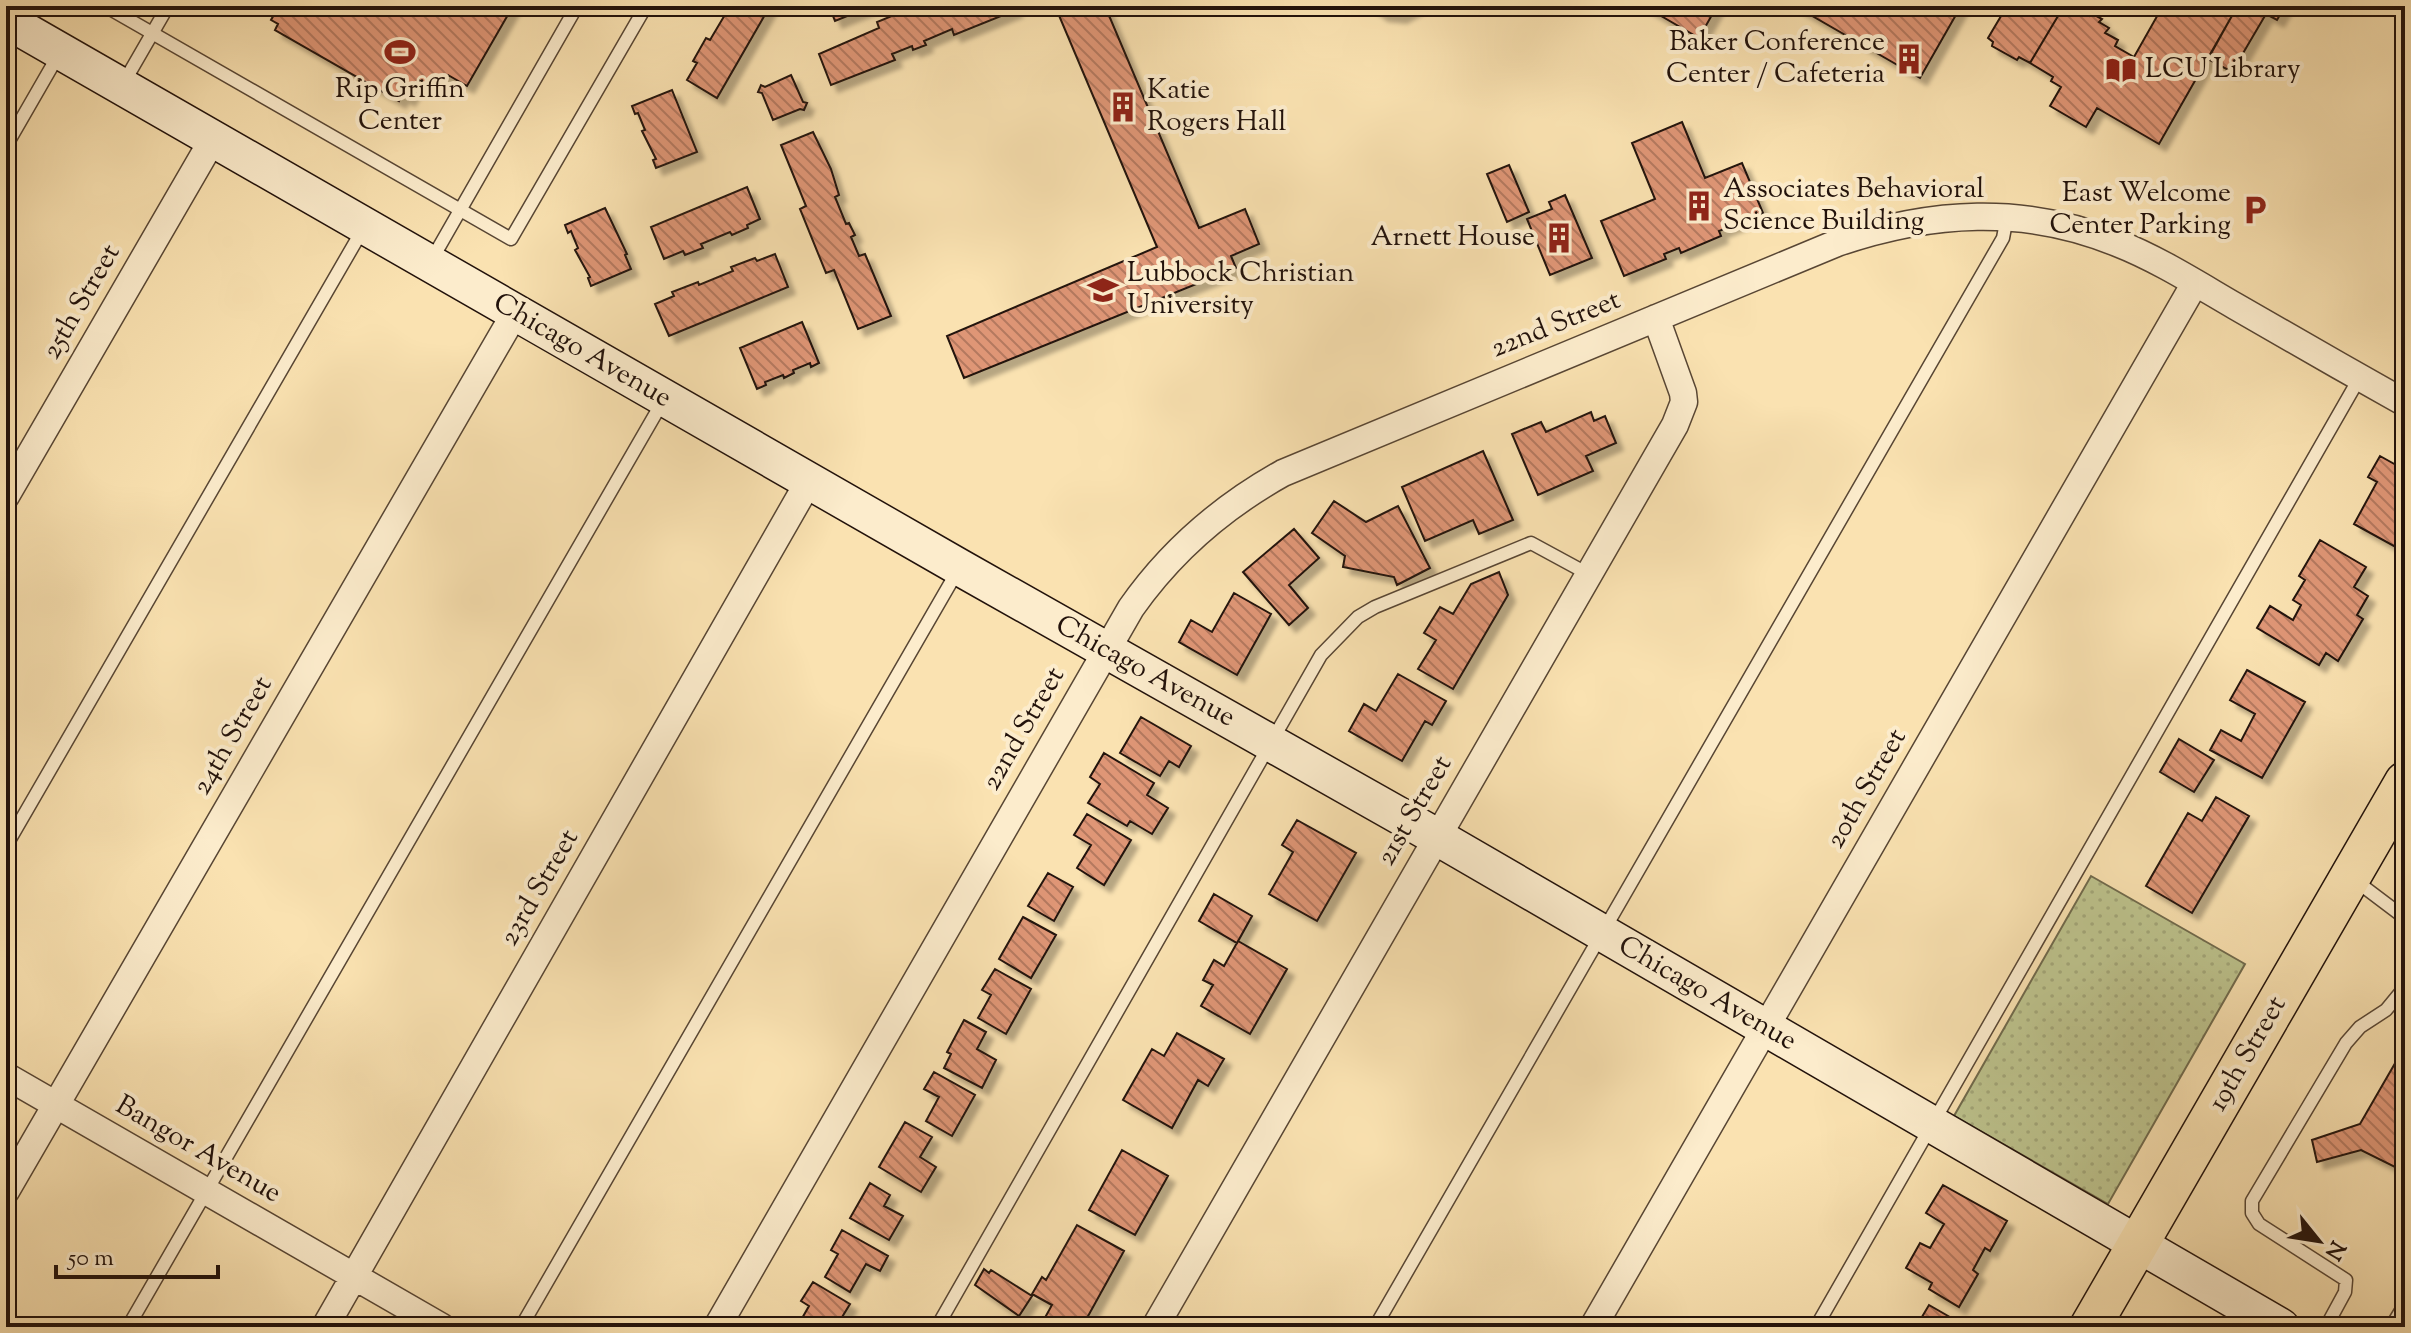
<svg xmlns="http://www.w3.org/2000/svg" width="2411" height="1333" viewBox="0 0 2411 1333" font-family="'Sorts Mill Goudy',serif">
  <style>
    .grass { fill: url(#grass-dots); stroke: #706a4c; stroke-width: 2 }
    .building { fill: url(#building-back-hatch); stroke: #22120b; stroke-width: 2; filter: url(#shadow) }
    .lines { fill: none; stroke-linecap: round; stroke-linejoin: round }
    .lane-casing { stroke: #584634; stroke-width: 15 }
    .street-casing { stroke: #584634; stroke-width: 29 }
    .secondary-casing { stroke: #22120b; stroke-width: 39 }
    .primary-casing { stroke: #22120b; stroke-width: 43 }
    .lane { stroke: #fceccc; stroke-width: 12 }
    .street { stroke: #fceccc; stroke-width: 26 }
    .secondary { stroke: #fceccc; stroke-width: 36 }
    .primary { stroke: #fae2b1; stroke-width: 40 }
    .labels { text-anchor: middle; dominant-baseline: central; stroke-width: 8; stroke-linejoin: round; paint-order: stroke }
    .poi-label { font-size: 28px; fill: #22120b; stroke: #fceccc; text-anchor: start }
    .street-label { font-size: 28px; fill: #22120b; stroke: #fceccc }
  </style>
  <defs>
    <pattern id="grass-dots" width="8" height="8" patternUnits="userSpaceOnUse" patternTransform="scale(2)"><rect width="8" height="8" fill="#bdc38d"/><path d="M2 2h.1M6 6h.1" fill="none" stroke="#a2a678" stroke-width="1.8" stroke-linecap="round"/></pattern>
    <pattern id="building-back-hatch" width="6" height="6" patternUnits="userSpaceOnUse" patternTransform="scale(2)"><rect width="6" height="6" fill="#df9676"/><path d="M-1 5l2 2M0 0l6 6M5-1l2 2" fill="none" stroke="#b4795f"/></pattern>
    <filter id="shadow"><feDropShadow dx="7" dy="7" stdDeviation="2" flood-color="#0004"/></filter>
  </defs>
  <rect width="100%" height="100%" fill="#fae2b1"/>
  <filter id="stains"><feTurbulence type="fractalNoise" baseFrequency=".0025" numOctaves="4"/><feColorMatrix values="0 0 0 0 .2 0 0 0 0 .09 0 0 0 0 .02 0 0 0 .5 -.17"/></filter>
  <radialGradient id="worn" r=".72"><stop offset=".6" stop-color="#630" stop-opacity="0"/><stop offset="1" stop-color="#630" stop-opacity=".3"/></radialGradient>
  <path class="grass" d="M2091,876L2245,964L2108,1204L1954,1116Z"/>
  <path class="building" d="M279,6H513L467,86L448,75L438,91L419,80L408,99L402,95L399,101L275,30L278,24L271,20Z
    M725,6H770L717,98L687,80L697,63L693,61L706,38L710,40L729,8Z
    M829,6H872L835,21Z
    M916,6H1014L1016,10L954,35L952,29L924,41L926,45L913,50L912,46L892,54L895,60L831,85L819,54L879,28L877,22Z
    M1055,6H1105L1199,228L1245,209L1259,244L1231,256L1236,268L964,378L947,336L1157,247Z
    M1371,6H1418L1400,16L1381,14Z
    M1644,6H1717L1699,38Z
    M1795,6H1961L1920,78Z
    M2007,6H2064L2030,63L2019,57L2017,60L1992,46L1993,42L1988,38Z
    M2064,6H2071L2089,16L2091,13L2102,19L2099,22L2109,28L2105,33L2118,40L2115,46L2134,57L2160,11L2156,9L2158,6H2219L2233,14L2159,144L2097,108L2086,127L2050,106L2061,87L2051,81L2053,77L2030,63Z
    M2219,6H2285L2277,20L2266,14L2232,72L2208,59L2233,14Z
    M791,75L803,102L807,103L804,110L800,109L773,120L762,93L758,92L761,85L765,87Z
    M672,90L697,152L656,168L653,160L656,159L642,131L645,130L638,113L635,114L632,106Z
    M1682,122L1705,178L1742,163L1763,213L1719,231L1721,236L1681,253L1679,248L1664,254L1666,259L1624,276L1601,221L1655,199L1632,143Z
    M813,132L831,169L839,195L835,197L846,224L849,223L855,235L851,237L859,256L865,254L891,316L858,329L834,270L826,273L800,209L806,206L781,145Z
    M1509,165L1529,212L1507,222L1487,174Z
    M747,187L760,219L747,225L748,228L732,235L730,232L701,244L703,248L685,255L683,251L664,259L651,227Z
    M1565,195L1592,258L1550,275L1527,219L1552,209L1549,202Z
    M605,208L627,254L625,255L631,269L591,286L588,278L590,277L575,250L578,248L571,231L568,233L565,225Z
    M775,254L788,287L669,336L655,304L674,296L672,292L698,282L699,285L733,271L731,267L755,258L757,261Z
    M802,322L819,363L811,367L810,363L793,370L794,373L784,378L783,375L765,382L766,385L757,389L740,348Z
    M1591,412L1594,421L1605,416L1616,443L1586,456L1593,471L1538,495L1512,434L1541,422L1546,432Z
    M1483,451L1513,520L1479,534L1473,520L1425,541L1402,487Z
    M2380,456L2405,470V543L2401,550L2354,524L2377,482L2368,477Z
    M1334,501L1366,522L1398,506L1430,568L1397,585L1394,577L1343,567L1345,556L1312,533Z
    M1294,529L1319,558L1289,585L1308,608L1289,625L1243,572Z
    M2320,540L2366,567L2354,587L2368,596L2357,615L2363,619L2338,661L2326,653L2319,665L2257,628L2270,606L2293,620L2301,605L2293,600L2305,580L2299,576Z
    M1499,572L1508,595L1453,689L1418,669L1436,640L1424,633L1440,607L1453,614L1471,584Z
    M1234,593L1271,614L1237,675L1179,642L1191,620L1212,632Z
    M2247,670L2305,702L2262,778L2210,750L2221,730L2241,741L2255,714L2230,700Z
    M1398,674L1446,701L1432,725L1425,721L1402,761L1349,731L1364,704L1376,711Z
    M1141,717L1191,746L1179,767L1169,761L1160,776L1120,753Z
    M2179,739L2214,760L2194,792L2160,772Z
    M1104,753L1154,783L1147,795L1168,808L1152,834L1130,821L1127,826L1088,803L1100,784L1090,777Z
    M2216,797L2249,816L2192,913L2146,886L2188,813L2202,821Z
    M1087,814L1131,840L1104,885L1077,868L1091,845L1074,835Z
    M1297,820L1356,853L1317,921L1269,894L1293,852L1282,845Z
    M1048,873L1073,887L1054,921L1028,906Z
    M1214,894L1252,916L1237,943L1199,921Z
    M1023,917L1056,935L1031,978L999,959Z
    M1238,941L1287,969L1250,1034L1201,1006L1213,985L1203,980L1214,960L1224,966Z
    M995,969L1031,989L1006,1034L978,1018L991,995L982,990Z
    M964,1020L986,1032L977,1049L996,1060L982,1088L944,1068L951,1054L947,1052Z
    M1177,1033L1224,1059L1208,1086L1198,1080L1172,1128L1123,1100L1152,1049L1164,1056Z
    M2405,1046V1172L2361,1150L2317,1162L2312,1140L2360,1124Z
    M934,1072L975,1095L952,1136L926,1121L939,1097L924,1089Z
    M905,1122L932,1137L920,1157L936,1167L921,1192L879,1167Z
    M1122,1150L1168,1176L1135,1235L1089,1210Z
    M870,1183L890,1195L884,1206L903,1216L889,1240L850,1218Z
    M1943,1185L2007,1221L1990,1251L1985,1248L1973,1270L1978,1274L1959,1307L1929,1289L1932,1283L1906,1268L1920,1243L1930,1248L1944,1224L1926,1213Z
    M1077,1225L1124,1251L1082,1327H1050L1042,1323L1052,1305L1032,1294L1042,1277L1046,1280Z
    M842,1230L888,1256L880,1271L866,1264L850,1292L825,1277L838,1254L831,1250Z
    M984,1269L989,1273L991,1270L1032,1296L1019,1316L975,1285Z
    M813,1282L850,1304L836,1327H797L809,1306L801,1301Z
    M1929,1305L1962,1324V1327H1916Z"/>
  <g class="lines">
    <g class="lane-casing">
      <path id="lane" d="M105,6L511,239L646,6
        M123,84L168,6
        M6,146L59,54
        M431,261L577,6
        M6,846L363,229
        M2356,881L2405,918
        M128,1327L663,401
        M521,1327L958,570
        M937,1327L1321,655L1358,617L1375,607L1531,543L1590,575
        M1375,1327L2003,238L2007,217
        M1816,1327L2360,377
        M2326,1327L2345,1292L2346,1280L2259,1224L2252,1213V1201L2346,1043L2360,1027L2386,1010L2405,987
        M2391,1327L2405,1304"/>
    </g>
    <g class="street-casing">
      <path id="street" d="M6,496L213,139
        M6,1076L442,1327
        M6,1191L515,313
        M325,1327L809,481
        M717,1327L1131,608C1171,551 1222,507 1283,473L1837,243C1931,211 2024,205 2117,243C2158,259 2197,284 2235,306C2292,339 2348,371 2405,403
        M1155,1327L1675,425L1684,402L1683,393L1656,318
        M1593,1327L2195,283"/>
    </g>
    <g class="secondary-casing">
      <path id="secondary" d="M6,20L959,567L1437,837L2281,1327"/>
    </g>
    <g class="primary-casing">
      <path id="primary" d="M2090,1327L2405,782"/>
    </g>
    <use href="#lane" class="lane"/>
    <use href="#street" class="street"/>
    <use href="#secondary" class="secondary"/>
    <use href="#primary" class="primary"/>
  </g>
  <defs>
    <g id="stadium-bare" transform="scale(2.4)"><path d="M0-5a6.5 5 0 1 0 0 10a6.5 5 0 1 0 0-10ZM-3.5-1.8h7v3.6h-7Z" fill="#8f2418" stroke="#fceccc" stroke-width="2.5" paint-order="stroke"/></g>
    <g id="building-bare" transform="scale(2.4)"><path d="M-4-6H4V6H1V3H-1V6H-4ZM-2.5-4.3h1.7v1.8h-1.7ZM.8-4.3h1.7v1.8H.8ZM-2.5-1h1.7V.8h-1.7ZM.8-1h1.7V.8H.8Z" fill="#8f2418" stroke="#fceccc" stroke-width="2.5" paint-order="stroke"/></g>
    <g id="library-bare" transform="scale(2.4)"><path d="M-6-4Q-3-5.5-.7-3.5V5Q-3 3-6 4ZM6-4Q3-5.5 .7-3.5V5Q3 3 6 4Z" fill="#8f2418" stroke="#fceccc" stroke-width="2.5" paint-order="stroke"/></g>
    <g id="parking-bare" transform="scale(2.4)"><path d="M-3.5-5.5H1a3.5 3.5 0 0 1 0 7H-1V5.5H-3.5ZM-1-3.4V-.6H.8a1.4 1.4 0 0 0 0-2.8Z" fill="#8f2418" stroke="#fceccc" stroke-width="2.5" paint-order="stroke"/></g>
    <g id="university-bare" transform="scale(2.4)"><path d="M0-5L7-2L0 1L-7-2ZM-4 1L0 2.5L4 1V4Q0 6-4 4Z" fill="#8f2418" stroke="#fceccc" stroke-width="2.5" paint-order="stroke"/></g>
  </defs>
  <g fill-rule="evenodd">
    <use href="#stadium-bare" x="400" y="52"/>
    <use href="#building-bare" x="1909" y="59"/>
    <use href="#library-bare" x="2121" y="70"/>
    <use href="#building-bare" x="1123" y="107"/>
    <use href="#building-bare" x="1699" y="206"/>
    <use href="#parking-bare" x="2255" y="210"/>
    <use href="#building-bare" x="1559" y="238"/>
    <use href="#university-bare" x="1103" y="290"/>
  </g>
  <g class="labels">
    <g class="poi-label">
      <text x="1885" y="43" text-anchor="end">Baker Conference<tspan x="1885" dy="32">Center / Cafeteria</tspan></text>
      <text x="2145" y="70">LCU Library</text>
      <text x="400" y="90" text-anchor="middle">Rip Griffin<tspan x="400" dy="32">Center</tspan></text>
      <text x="1147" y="91">Katie<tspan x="1147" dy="32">Rogers Hall</tspan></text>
      <text x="1723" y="190">Associates Behavioral<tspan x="1723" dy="32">Science Building</tspan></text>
      <text x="2231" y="194" text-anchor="end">East Welcome<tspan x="2231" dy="32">Center Parking</tspan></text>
      <text x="1535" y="238" text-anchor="end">Arnett House</text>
      <text x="1127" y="274">Lubbock Christian<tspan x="1127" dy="32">University</tspan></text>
    </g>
    <g class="street-label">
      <text transform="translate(82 302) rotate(-60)">25th Street</text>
      <text transform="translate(1556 325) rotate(-22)">22nd Street</text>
      <text transform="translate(582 351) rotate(30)">Chicago Avenue</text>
      <text transform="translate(1145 672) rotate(29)">Chicago Avenue</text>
      <text transform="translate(1024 729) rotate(-60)">22nd Street</text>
      <text transform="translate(233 736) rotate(-60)">24th Street</text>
      <text transform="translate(1867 789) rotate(-60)">20th Street</text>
      <text transform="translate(1415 811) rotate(-60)">21st Street</text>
      <text transform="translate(540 888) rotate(-60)">23rd Street</text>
      <text transform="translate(1707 994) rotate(30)">Chicago Avenue</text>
      <text transform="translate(2248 1054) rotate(-60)">19th Street</text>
      <text transform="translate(198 1150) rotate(30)">Bangor Avenue</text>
    </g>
  </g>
  <rect width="2411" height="1333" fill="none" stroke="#fae2b1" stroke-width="32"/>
  <rect x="8" y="8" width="2395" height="1317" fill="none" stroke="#22120b" stroke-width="4"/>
  <rect x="16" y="16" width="2379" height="1301" fill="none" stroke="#22120b" stroke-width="2"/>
  <g transform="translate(2319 1241) rotate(120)" stroke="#fceccc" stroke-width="6" paint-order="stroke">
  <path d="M0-6L14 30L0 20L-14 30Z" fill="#22120b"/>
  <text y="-12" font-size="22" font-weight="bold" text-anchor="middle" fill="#22120b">N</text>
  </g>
  <path d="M56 1265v12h162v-12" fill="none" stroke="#22120b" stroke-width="4"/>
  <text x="68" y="1265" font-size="24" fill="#22120b" stroke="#fceccc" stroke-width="6" paint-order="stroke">50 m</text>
  <rect width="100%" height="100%" filter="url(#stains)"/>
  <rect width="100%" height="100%" fill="url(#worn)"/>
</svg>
